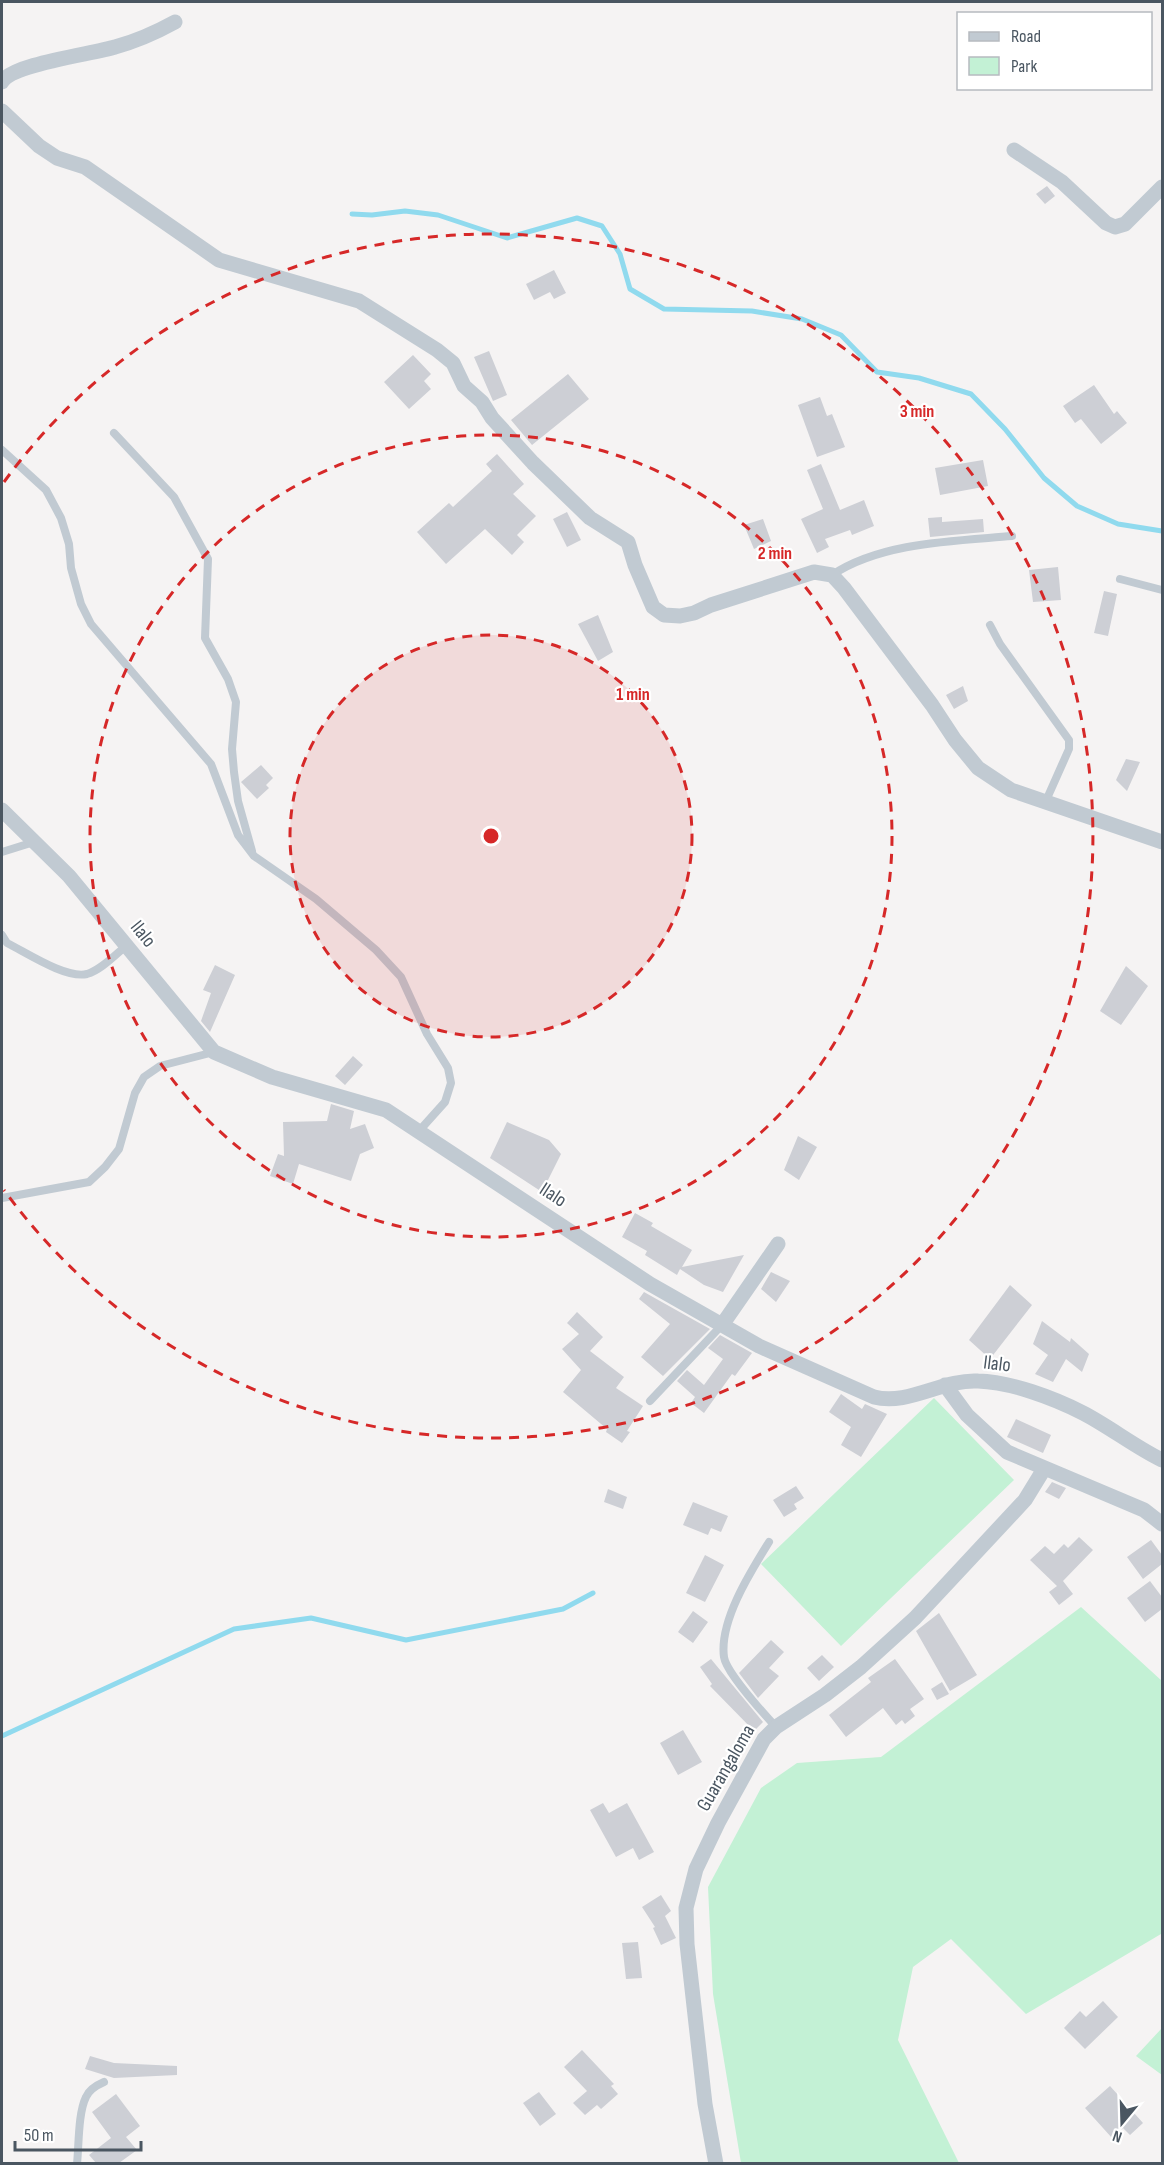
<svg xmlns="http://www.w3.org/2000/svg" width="1164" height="2165" viewBox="0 0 1164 2165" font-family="'Sofia Sans Condensed',sans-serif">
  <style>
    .green { fill: #c3f1d5 }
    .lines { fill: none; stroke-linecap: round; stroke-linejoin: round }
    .stream { stroke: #90daee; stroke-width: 5 }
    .building { fill: #cdcfd5 }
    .service { stroke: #c1cad2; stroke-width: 8 }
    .minor { stroke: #c1cad2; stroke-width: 15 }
    .ring { fill: none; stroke: #d62828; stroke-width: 3; stroke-dasharray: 10 8 }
    .labels { text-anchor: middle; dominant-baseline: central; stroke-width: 4.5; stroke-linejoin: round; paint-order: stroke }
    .street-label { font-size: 20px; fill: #4a5661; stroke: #fff }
    .centre { fill: #d62828; stroke: #fff; stroke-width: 3 }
    .ring-label { font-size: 18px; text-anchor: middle; font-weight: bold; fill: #d62828; stroke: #fff; stroke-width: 4.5; stroke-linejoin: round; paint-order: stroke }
  </style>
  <rect width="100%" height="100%" fill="#f5f3f3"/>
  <path class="green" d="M934,1398L1014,1480L841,1646L761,1564Z
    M1081,1607L1162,1681V1936L1161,1934L1026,2014L951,1939L913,1967L898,2040L959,2163H741L713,1994L708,1887L761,1788L797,1763L881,1757Z
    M1162,2028V2075L1136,2056Z"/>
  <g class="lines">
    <path class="stream" d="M352,214L372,215L405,211L438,215L507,238L577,218L602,226L620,254L630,289L664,309L752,311L802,319L841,335L877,372L919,378L971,394L1005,429L1044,478L1077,506L1118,524L1162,531
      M2,1736L234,1629L311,1618L406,1640L563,1609L593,1593"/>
  </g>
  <path class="building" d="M1047,186L1055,196L1045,204L1036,194Z
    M554,270L566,293L554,299L550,292L534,300L526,284Z
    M489,351L507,395L493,401L474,357Z
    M413,355L431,374L424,381L431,389L409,409L384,382Z
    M568,374L589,399L532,445L511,420Z
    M1094,385L1114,414L1117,411L1127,423L1101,444L1081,419L1075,423L1063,406Z
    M820,397L827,416L832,414L845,447L817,457L798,405Z
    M497,454L524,484L513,494L536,516L517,535L524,542L512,555L485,529L446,564L417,532L449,503L453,507L492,471L486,464Z
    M983,460L988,486L940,495L935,468Z
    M821,464L840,510L864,500L874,526L852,535L850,530L825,539L829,547L817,553L801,519L823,509L807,470Z
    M567,512L581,540L567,547L553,519Z
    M942,517V522L983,519L984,532L930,537L928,518Z
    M763,519L771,541L754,549L744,525Z
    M1058,567L1061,600L1033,602L1029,570Z
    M1104,591L1117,594L1108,636L1094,633Z
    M598,615L613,652L598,661L578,624Z
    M963,686L968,701L954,709L946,695Z
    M1126,759L1140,762L1127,791L1116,780Z
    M261,765L273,778L266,785L269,788L257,799L241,782Z
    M215,965L235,975L210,1032L201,1021L211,993L203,990Z
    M1126,966L1148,986L1121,1025L1100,1011Z
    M353,1056L363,1065L345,1085L335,1076Z
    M331,1104L354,1111L350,1129L365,1124L374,1148L360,1154L351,1181L299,1164L293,1184L270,1176L278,1154L284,1156L283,1122L327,1121Z
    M507,1122L549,1140L561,1154L542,1192L490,1158Z
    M798,1136L817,1147L799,1180L784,1170Z
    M635,1213L653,1223L651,1226L692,1250L682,1267L744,1255L723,1292L704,1285L680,1269L677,1275L645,1255L647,1251L622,1237Z
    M771,1272L790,1281L776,1302L761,1289Z
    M1010,1285L1032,1305L990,1359L969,1340Z
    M644,1292L710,1329L663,1376L641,1357L670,1324L639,1299Z
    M577,1312L603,1337L590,1351L624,1377L616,1388L643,1406L627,1431L630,1432L622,1443L606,1432L607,1429L563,1392L581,1370L562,1349L579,1334L567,1323Z
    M1042,1321L1070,1342L1071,1338L1089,1354L1082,1372L1066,1359L1053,1382L1035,1374L1048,1355L1033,1344Z
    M720,1335L752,1353L735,1376L732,1374L704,1413L691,1403L695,1397L677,1381L687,1370L704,1385L723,1359L708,1348Z
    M841,1394L862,1409L865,1404L887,1414L861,1457L841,1445L851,1427L829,1412Z
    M1016,1419L1051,1435L1043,1453L1007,1437Z
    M1052,1482L1066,1488L1059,1499L1045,1492Z
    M796,1486L804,1498L794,1504L797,1509L784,1517L773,1500Z
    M608,1489L627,1497L623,1509L604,1502Z
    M693,1502L728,1516L721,1532L711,1528L708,1535L683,1525Z
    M1079,1537L1093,1550L1063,1581L1073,1594L1059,1605L1049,1592L1057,1586L1030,1560L1045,1546L1054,1554L1064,1544L1068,1548Z
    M1151,1540L1162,1555V1564L1143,1579L1127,1557Z
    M705,1555L724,1565L705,1602L686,1593Z
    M1150,1581L1162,1597V1609L1145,1622L1127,1598Z
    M693,1611L708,1622L693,1643L678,1632Z
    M939,1613L977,1675L950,1691L916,1631Z
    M771,1640L784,1652L769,1668L779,1676L758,1698L739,1673Z
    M822,1655L834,1667L819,1681L807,1668Z
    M711,1659L763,1722L754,1731L710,1686L712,1684L700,1667Z
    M895,1659L924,1699L910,1709L915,1716L905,1724L902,1720L896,1725L883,1708L846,1737L829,1715L871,1682L868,1678Z
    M942,1682L949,1694L937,1700L931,1689Z
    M683,1730L702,1762L678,1775L660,1743Z
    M603,1803L609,1813L627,1803L654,1852L639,1860L633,1848L616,1857L590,1810Z
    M661,1895L671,1911L665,1916L676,1938L661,1945L653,1928L655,1927L642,1907Z
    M638,1942L642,1978L626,1979L622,1943Z
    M1103,2001L1118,2017L1085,2049L1064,2028L1080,2011L1086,2017Z
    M582,2050L614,2084L611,2086L618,2094L601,2109L597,2105L585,2115L573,2103L587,2091L564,2067Z
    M90,2056L114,2063L177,2066V2075L114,2078L85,2069Z
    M1110,2086L1143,2123L1130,2135L1123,2128L1112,2138L1085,2108Z
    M539,2092L556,2114L540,2126L523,2103Z
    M116,2094L140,2126L126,2137L137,2150L119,2163H96L89,2155L111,2138L92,2112Z"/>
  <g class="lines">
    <path class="service" d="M114,433L174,497L208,559L205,638L228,679L236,702L232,749L234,772L238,801L252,851
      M2,450L46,490L61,518L69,544L71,568L81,604L91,624L211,764L238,835L254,856L316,899L376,950L401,977L427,1034L448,1068L451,1083L445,1102L419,1131
      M832,575C881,542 955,541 1012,536
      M1120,579L1162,590
      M990,625L1000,644L1069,740V749L1045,803
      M2,852L34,842
      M2,935L7,943C27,953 66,979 87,974C101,970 115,955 126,946
      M2,1198L89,1182L105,1167L119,1149L135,1093L144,1077L160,1066L214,1052
      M650,1401L722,1325
      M769,1542C751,1571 719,1621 724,1657C726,1672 764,1714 776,1727
      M77,2164C79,2145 78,2113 86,2097C89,2090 97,2085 104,2082"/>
    <path class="minor" d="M2,82C11,64 93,54 115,47C137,41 155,33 175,22
      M2,111L39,146L57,158L85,167L219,260L359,301L437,350L453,363L464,386L482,402L492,418L533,463L590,518L628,542L635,565L653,607L664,615L680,616L694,613L711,605L814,572L832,575L844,588L932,705L955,740L978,768L1011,790L1162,842
      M1014,150L1062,182L1106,223L1115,227L1125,224L1162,187
      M2,810L69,876L214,1052L272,1077L386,1110L650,1284L759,1346L874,1397C908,1406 943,1379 978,1381C1011,1382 1054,1398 1083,1413C1110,1427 1135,1447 1162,1460
      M722,1325L778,1244
      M945,1385L967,1415L1007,1452L1144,1510L1162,1524
      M716,2164L705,2104L687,1944L686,1908L696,1869L718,1823L764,1739L776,1727L825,1695L861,1667L915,1618L1025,1500L1044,1469"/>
  </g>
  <circle cx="491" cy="836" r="201" fill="#d62828" fill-opacity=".12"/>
  <g class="ring">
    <circle cx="491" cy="836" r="201"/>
    <circle cx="491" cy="836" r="401"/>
    <path d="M4 482A602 602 0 1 1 4 1190"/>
  </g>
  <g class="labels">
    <g class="street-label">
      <text transform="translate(143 934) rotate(51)">Ilalo</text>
      <text transform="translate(553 1195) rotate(33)">Ilalo</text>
      <text transform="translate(997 1364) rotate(7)">Ilalo</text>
      <text transform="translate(726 1768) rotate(-60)">Guarangaloma</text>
    </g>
  </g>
  <circle cx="491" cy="836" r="9" class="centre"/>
  <g class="ring-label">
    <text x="917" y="417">3 min</text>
    <text x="775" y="559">2 min</text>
    <text x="633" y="700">1 min</text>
  </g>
  <rect width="1164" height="2165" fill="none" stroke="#4a5661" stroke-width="6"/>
  <rect x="957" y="12" width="195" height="78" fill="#ffffff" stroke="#b7bbc0" stroke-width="1.5"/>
  <rect x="969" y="32" width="30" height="9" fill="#c1cad2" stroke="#b7bbc0" stroke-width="1.5"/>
  <text x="1011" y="42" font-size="18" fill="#4a5661">Road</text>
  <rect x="969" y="57" width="30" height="18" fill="#c3f1d5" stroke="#b7bbc0" stroke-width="1.5"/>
  <text x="1011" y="72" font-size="18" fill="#4a5661">Park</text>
  <g transform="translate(1122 2123) rotate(199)" stroke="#ffffff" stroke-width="4.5" paint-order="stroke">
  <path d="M0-4.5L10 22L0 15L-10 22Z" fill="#4a5661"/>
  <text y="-9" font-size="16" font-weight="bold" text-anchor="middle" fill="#4a5661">N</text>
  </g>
  <path d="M15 2141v9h126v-9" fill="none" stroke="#4a5661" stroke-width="3"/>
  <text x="24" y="2141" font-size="18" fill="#4a5661" stroke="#ffffff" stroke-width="4.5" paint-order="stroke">50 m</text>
</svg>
